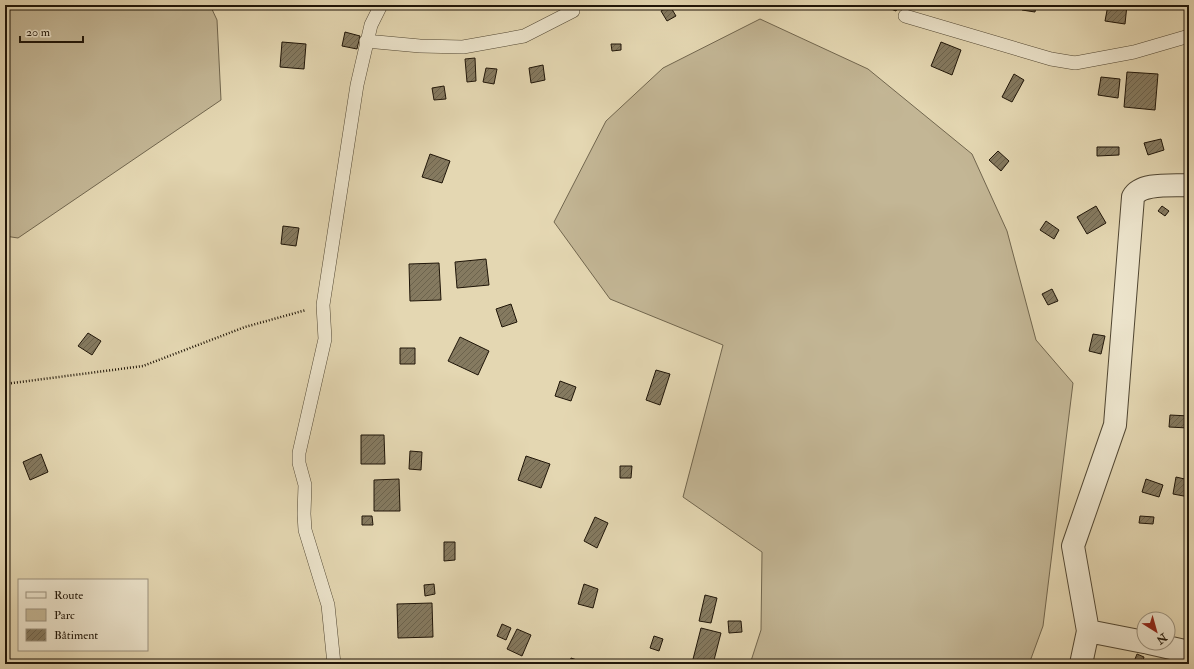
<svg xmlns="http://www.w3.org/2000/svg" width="1194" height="669" viewBox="0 0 1194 669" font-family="'IM FELL Double Pica',serif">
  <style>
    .green { fill: #c3b695; stroke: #71664e }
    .building { fill: url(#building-hatch); stroke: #1f1508 }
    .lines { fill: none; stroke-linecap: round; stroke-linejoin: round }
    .service-casing { stroke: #504632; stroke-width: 14 }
    .minor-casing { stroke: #504632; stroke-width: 24 }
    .path { stroke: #1f1508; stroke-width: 2.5; stroke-dasharray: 1 2; stroke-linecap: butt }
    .service { stroke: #ede5cd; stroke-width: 13 }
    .minor { stroke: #ede5cd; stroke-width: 22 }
  </style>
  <defs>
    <pattern id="building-hatch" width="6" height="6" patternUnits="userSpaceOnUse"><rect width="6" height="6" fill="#857a60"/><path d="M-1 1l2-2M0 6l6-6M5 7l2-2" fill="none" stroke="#6c634d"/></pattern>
  </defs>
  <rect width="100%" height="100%" fill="#e4d7b2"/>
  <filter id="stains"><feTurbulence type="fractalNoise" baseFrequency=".005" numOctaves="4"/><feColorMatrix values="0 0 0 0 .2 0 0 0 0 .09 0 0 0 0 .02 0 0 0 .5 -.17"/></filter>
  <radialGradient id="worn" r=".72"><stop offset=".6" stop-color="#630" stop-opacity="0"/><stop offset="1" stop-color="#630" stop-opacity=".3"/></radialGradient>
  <path class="green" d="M5,5H210L217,20L221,100L18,238L5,236Z
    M760,19L868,69L972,154L1007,231L1036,340L1073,383L1043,626L1029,664H750L761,630L762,552L683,497L723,345L610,299L554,222L606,121L663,68Z"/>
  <path class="building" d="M887,5H899L896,11L886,7Z
    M1022,5H1036L1035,12L1022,10Z
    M1108,5H1127L1125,24L1105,21Z
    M670,6L676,16L667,21L661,11Z
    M345,32L360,36L357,49L342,46Z
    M282,42L306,44L304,69L280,67Z
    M941,42L961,50L952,75L931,66Z
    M611,44H621V50L612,51Z
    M475,58L476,81L467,82L465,59Z
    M543,65L545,80L531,83L529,68Z
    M486,68L497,69L494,84L483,82Z
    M1127,72L1158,74L1155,110L1124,107Z
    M1014,74L1024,80L1012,102L1002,97Z
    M1101,77L1120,79L1118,98L1098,95Z
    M444,86L446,99L434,100L432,88Z
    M1161,139L1164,150L1148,155L1144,143Z
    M1097,147H1119V155L1097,156Z
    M998,151L1009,161L1001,171L989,160Z
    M430,154L450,161L442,183L422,177Z
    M1096,206L1106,223L1087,234L1077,217Z
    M1162,206L1169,211L1165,216L1158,211Z
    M1046,221L1059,230L1054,239L1040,230Z
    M283,226L299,228L296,246L281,244Z
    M486,259L489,285L457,288L455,262Z
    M439,263L441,300L410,301L409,264Z
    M1052,289L1058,301L1048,305L1042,294Z
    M511,304L517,322L502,327L496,309Z
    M88,333L101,341L92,355L78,346Z
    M1093,334L1105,336L1101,354L1089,351Z
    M460,337L489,351L478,375L448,361Z
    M400,348H415V364H400Z
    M656,370L670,374L660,405L646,400Z
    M560,381L576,387L571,401L555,396Z
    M1170,415L1189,416L1188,428L1169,427Z
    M361,435H384L385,464H361Z
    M410,451L422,452L421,470L409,469Z
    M41,454L48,472L30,480L23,462Z
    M526,456L550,464L541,488L518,480Z
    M620,466H632L631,478H620Z
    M1176,477L1189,480V497L1173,494Z
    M399,479L400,511H374V480Z
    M1146,479L1163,485L1159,497L1142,492Z
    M362,516H372L373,525H362Z
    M1140,516L1154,517L1153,524L1139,523Z
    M595,517L608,523L597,548L584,541Z
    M444,542H455V560L444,561Z
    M434,584L435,594L425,596L424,585Z
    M584,584L598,589L593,608L578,604Z
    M705,595L717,598L711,623L699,621Z
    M432,603L433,637L398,638L397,604Z
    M728,621H741L742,632L729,633Z
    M502,624L511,628L506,640L497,636Z
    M701,628L721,633L713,664L692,663Z
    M517,629L531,635L522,656L507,649Z
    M654,636L663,639L659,651L650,648Z
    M1137,654L1144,657L1142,664H1133Z
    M571,658L583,662V664H569Z"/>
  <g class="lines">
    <g class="service-casing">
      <path id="service" d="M905,16L1051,59L1075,63L1134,52L1189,36
        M366,41L420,46L463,47L524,36L573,11
        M334,664L328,605L305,530L304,514L305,485L299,463V453L325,339L323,305L357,85L371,25L381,5"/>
    </g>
    <g class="minor-casing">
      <path id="minor" d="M1088,631L1144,642
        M1149,643L1189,652
        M1081,664L1088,631L1073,546L1115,425L1133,197C1141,182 1173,186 1189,185"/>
    </g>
    <path class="path" d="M5,384L143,366L245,327L306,310"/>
    <use href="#service" class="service"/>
    <use href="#minor" class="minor"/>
  </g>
  <rect width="1194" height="669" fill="none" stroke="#e4d7b2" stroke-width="20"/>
  <rect x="6" y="6" width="1182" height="657" fill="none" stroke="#1f1508" stroke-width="2"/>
  <rect x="10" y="10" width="1174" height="649" fill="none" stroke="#1f1508"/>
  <rect x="18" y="579" width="130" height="72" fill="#ede5cd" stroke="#9b927e"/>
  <rect x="26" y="592" width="20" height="6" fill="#ede5cd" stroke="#9b927e"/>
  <text x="54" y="599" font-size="12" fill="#1f1508">Route</text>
  <rect x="26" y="609" width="20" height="12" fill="#c3b695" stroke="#9b927e"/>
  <text x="54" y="619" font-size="12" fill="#1f1508">Parc</text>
  <rect x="26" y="629" width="20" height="12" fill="url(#building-hatch)" stroke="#9b927e"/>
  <text x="54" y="639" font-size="12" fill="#1f1508">Bâtiment</text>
  <g transform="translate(1156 631) rotate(143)"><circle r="19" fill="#ede5cd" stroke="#9b927e"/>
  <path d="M0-3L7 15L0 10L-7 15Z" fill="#8f2418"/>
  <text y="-6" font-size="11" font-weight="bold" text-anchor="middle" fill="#1f1508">N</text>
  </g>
  <path d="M20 36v6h63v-6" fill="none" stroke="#1f1508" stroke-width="2"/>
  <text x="26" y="36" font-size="12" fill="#1f1508" stroke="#ede5cd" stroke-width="3" paint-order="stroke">20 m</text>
  <rect width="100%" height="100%" filter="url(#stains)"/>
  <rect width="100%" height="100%" fill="url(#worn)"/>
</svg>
